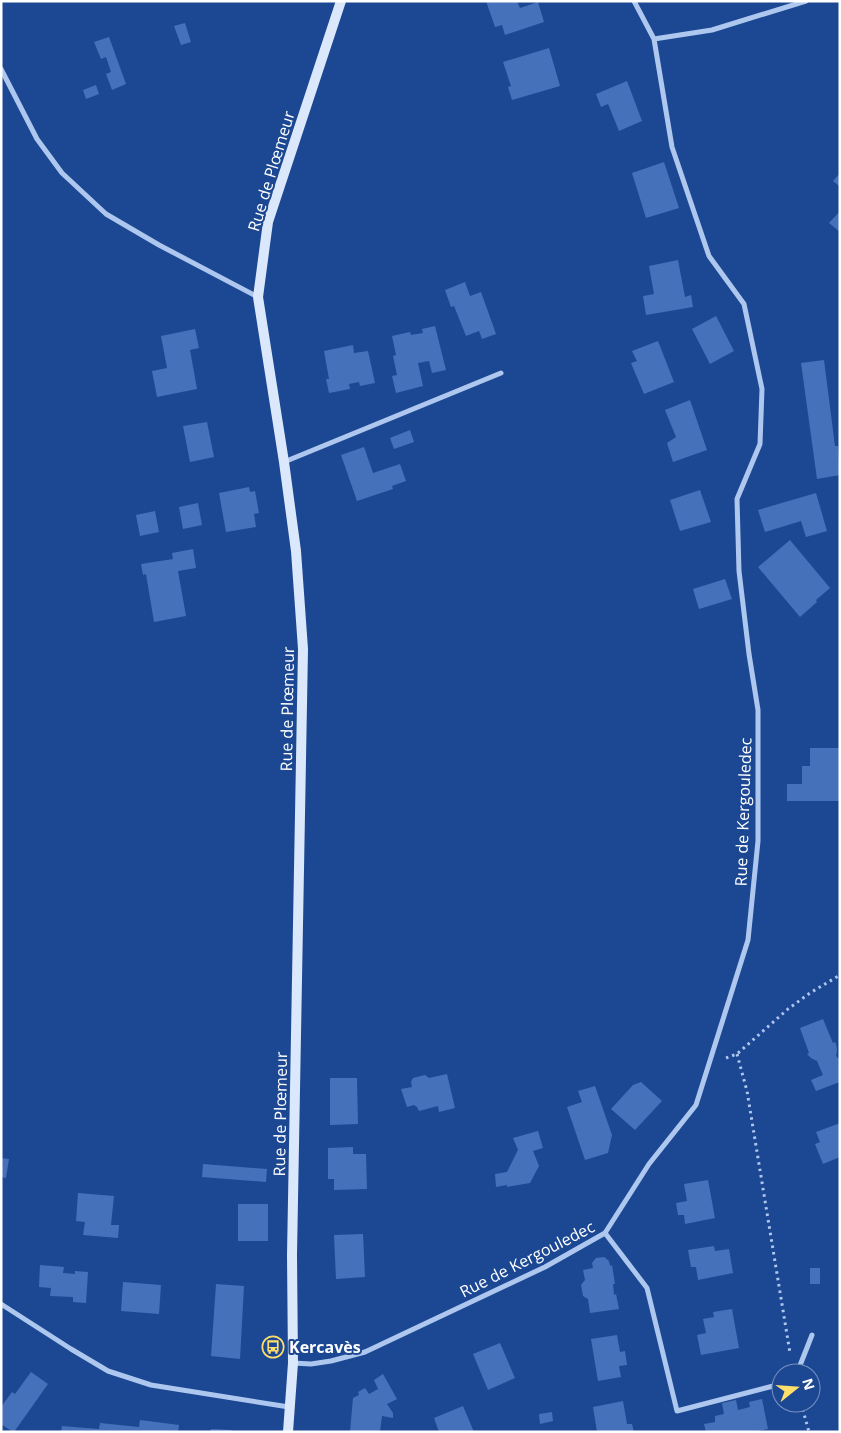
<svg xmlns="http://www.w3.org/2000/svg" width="841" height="1433" viewBox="0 0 841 1433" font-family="'Open Sans',sans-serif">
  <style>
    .building { fill: #4571ba }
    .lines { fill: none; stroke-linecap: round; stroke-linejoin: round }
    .path { stroke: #aec7ef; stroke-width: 3; stroke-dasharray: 2.5 4; stroke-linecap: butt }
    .minor { stroke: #aec7ef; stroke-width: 5 }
    .secondary { stroke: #dbe7fb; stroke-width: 10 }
    .labels { text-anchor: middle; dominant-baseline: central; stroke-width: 4; stroke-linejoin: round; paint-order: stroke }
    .street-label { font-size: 16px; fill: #fff; stroke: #1c4893 }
    .poi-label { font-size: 16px; font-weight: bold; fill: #fff; stroke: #1c4893; text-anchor: start }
  </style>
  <rect width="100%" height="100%" fill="#1c4893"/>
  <path class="building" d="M486,1H517L520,8L538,2L544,22L505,35L502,25L495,27Z
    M185,23L191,42L181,45L174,26Z
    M109,37L126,84L112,90L106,74L111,72L106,57L101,59L94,42Z
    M549,48L560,86L512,100L508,87L511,86L503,62Z
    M627,81L642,121L619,131L608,104L601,107L596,94Z
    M96,85L99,94L86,99L83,90Z
    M664,162L679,208L646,218L632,173Z
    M840,173V187L833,181Z
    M840,211V232L829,223Z
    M678,260L685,297L691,295L693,307L646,315L643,296L654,294L649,266Z
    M465,282L470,296L481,292L496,334L482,339L479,331L466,336L454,306L451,307L445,290Z
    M716,316L734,351L710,364L692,329Z
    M435,326L446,370L432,373L429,361L418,363L423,386L396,393L392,376L397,375L393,356L396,355L392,336L410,332L411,335L423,333L422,329Z
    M195,329L199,348L190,350L197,389L157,397L152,371L167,368L161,336Z
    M658,341L674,382L644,394L631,363L637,361L632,351Z
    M353,345L354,353L368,351L375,383L360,386L359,382L349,384L350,389L329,393L326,379H329L324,351Z
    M824,360L835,446H838L840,475L817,479L801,363Z
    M690,400L707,450L673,462L667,443L676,437L665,410Z
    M207,422L214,457L190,462L183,426Z
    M410,430L414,442L394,449L390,438Z
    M364,447L373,473L400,464L406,481L392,486L393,489L357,501L341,455Z
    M249,487L250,492L255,491L259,513L254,514L256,527L226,532L219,493Z
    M700,490L711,522L680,531L670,500Z
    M816,493L827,531L806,537L801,521L765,532L758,510Z
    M198,503L202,525L183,529L179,507Z
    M155,511L159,532L140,536L136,515Z
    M790,540L830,588L816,600L817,602L800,617L758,567Z
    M193,549L196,568L178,571L186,616L154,622L146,574L143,575L141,564L173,559L172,553Z
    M725,579L732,599L699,609L693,589Z
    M810,748H840V801H787V784H802V766H810Z
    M823,1019L833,1043L835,1042L836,1044L837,1050L836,1056L840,1060V1082L816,1091L811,1080L823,1075L817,1061L811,1058L807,1054L809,1053L800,1028Z
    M447,1074L455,1108L439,1112L438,1106L419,1111L417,1107L414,1105L407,1107L401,1089L412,1087L411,1082L413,1078L425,1075L429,1078Z
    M330,1078H357L358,1124L330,1125Z
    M641,1082L662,1101L635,1130L611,1109L633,1085Z
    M595,1086L612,1135L608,1153L585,1160L567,1107L582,1102L578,1091Z
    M840,1123V1157L823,1164L815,1144L820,1142L816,1132Z
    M538,1131L543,1148L533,1151L539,1166L530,1183L507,1187V1185L496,1187L495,1174L507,1172L518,1150L513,1138Z
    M353,1147V1154H366L367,1189L334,1190V1179H328V1148Z
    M1,1158L9,1159L6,1178L1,1177Z
    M203,1164L267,1169L266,1182L202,1177Z
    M708,1180L715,1218L685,1224L684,1215H678L676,1203L687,1201L684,1184Z
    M78,1193L114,1196L111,1225H119L118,1238L83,1235L85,1222L76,1221Z
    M238,1204H268V1241H238Z
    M363,1234L365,1277L336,1279L334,1235Z
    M714,1246L715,1251L729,1249L733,1273L698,1280L696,1267H691L688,1250Z
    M604,1257L609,1261L610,1266L612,1265L615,1284H613L614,1295L616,1294L619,1309L590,1313L588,1299L583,1296L581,1285L585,1280L583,1270L593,1268L592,1263L596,1258Z
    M40,1265L64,1267L63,1273L75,1274V1271L88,1272L86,1303L73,1302V1297L50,1296L51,1288L39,1287Z
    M810,1268H820V1284H810Z
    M123,1282L161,1285L159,1314L121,1311Z
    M216,1284L244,1286L240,1359L211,1356Z
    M732,1309L739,1348L701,1355L697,1335L706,1333L703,1319L714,1317L713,1312Z
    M617,1335L620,1352L625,1351L627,1365L619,1366L621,1377L598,1381L591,1339Z
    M500,1343L515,1378L488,1390L473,1354Z
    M31,1372L48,1384L14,1432H13L1,1424V1407L12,1392L15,1394Z
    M383,1374L397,1399L387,1404L393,1413V1418L382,1416L380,1432H350L353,1398L359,1395L358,1392L365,1388L369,1394L378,1389L374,1380Z
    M762,1399L768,1429L753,1432H706L704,1424L715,1422V1416L724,1414L722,1403L736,1400L738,1410L750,1407L749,1402Z
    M623,1401L627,1424H632L634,1432H597L593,1407Z
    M463,1406L474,1432H439L434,1418Z
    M552,1412L553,1421L540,1424L539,1414Z
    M140,1420L179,1425L178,1432H61L62,1426L99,1429L100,1423L139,1427Z
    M211,1429L232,1430V1432H210Z"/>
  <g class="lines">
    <path class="path" d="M737,1054L747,1091L790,1353
      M726,1058L737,1054L788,1009L810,993L840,975
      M801,1403L809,1432"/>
    <path class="minor" d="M654,39L712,30L806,1
      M1,69L37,139L62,173L106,214L159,245L258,297
      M284,462L501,373
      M605,1233L647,1288L677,1411L781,1384
      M1,1304L71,1349L108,1371L151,1385L289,1407
      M293,1363L311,1364L331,1361L365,1352L545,1267L605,1233L649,1164L696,1105L748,940L758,841V710L749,654L739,571L737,499L760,444L762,389L744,304L709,256L672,147L654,39L634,1
      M797,1373L812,1335"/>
    <path class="secondary" d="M288,1432L293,1363L292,1255L303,649L296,551L284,462L258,297L268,222L341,1"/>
  </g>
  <defs>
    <g id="bus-ring" transform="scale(1.125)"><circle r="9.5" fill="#1c4893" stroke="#ffde6c" stroke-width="1.5"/><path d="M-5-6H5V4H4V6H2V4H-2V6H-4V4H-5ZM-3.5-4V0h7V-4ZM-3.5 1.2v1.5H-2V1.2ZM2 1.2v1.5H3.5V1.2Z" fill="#ffde6c"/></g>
  </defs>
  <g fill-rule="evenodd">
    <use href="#bus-ring" x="273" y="1347"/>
  </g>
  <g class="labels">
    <g class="street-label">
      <text transform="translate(271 171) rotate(-73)">Rue de Plœmeur</text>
      <text transform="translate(287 709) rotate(-89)">Rue de Plœmeur</text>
      <text transform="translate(743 812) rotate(-88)">Rue de Kergouledec</text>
      <text transform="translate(280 1114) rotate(-89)">Rue de Plœmeur</text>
      <text transform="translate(527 1259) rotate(-27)">Rue de Kergouledec</text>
    </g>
    <g class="poi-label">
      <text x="289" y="1347">Kercavès</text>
    </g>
  </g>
  <rect width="841" height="1433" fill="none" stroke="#ffffff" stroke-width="5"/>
  <g transform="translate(796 1388) rotate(73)"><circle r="24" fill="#1c4893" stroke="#7791be"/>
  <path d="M0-4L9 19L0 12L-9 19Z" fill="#ffde6c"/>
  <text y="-8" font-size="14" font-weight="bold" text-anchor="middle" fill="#ffffff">N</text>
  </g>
</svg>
